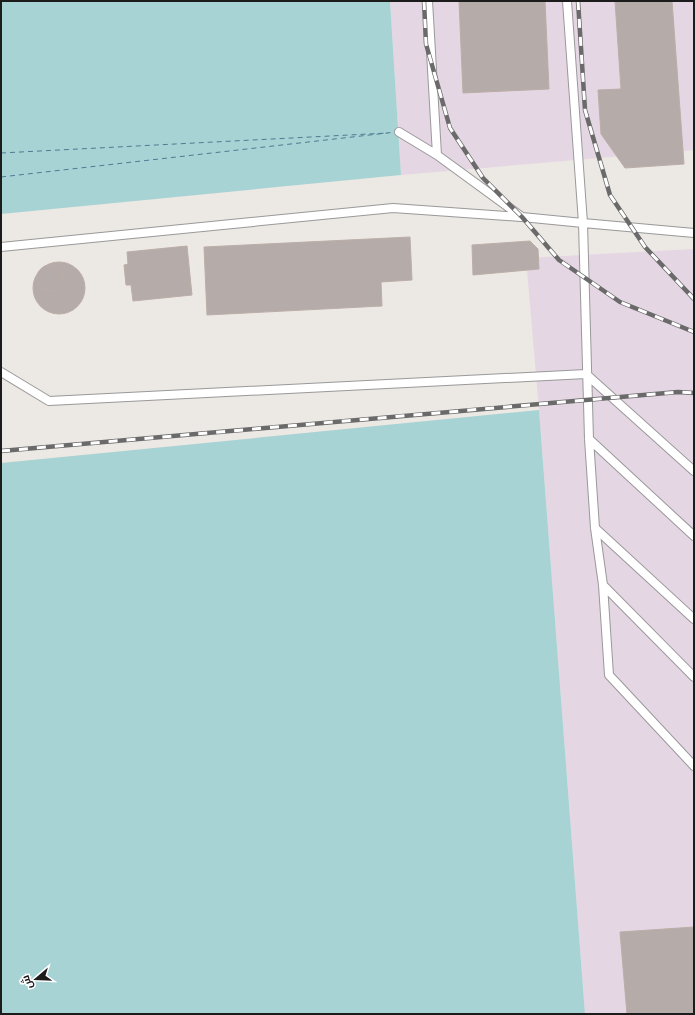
<svg xmlns="http://www.w3.org/2000/svg" width="695" height="1015" viewBox="0 0 695 1015" font-family="'Nunito Sans',Cairo,sans-serif">
  <style>
    .industrial { fill: #e5d6e4 }
    .water { fill: #a8d3d5 }
    .lines { fill: none; stroke-linecap: round; stroke-linejoin: round }
    .ferry { stroke: #4d7b92; stroke-width: 1; stroke-dasharray: 5 4; stroke-linecap: butt }
    .building { fill: #b5aca9; stroke: #bcada7 }
    .service-casing { stroke: #999; stroke-width: 10 }
    .service { stroke: #fff; stroke-width: 8 }
    .rail-casing { stroke: #6a6a6a; stroke-width: 4.5 }
    .rail { stroke: #fff; stroke-width: 3; stroke-dasharray: 9; stroke-linecap: butt }
  </style>
  <rect width="100%" height="100%" fill="#ece8e3"/>
  <path class="industrial" d="M390,1H694V150L401,175Z
    M694,249V1014H585L539,410L526,258Z"/>
  <path class="water" d="M1,1H390L401,175L1,214Z
    M539,410L585,1014H1V463Z"/>
  <g class="lines">
    <path class="ferry" d="M1,153L388,133
      M1,177L396,132"/>
  </g>
  <path class="building" d="M459,1H545L549,89L463,93Z
    M615,1H672L684,164L625,168L601,134L598,90L621,89Z
    M410,237L412,280L381,282L382,306L207,315L204,247Z
    M530,241L538,249L539,269L473,275L472,245Z
    M187,246L192,295L133,301L131,285H126L124,265L128,264L127,252Z
    M33 288a26 26 0 1 1 52 0a26 26 0 1 1-52 0Z
    M37 278a13 13 0 1 1 26 0a13 13 0 1 1-26 0Z
    M694,927V1014H627L620,932Z"/>
  <g class="lines">
    <g class="service-casing">
      <path id="service" d="M428,1L437,155L522,217L583,223L589,439L595,528L603,585L609,675L694,766
        M567,1L583,223L694,233
        M399,132L437,155
        M1,247L393,208L521,217
        M1,372L49,401L586,374L694,471
        M589,439L694,536
        M595,528L694,619
        M603,585L694,677"/>
    </g>
    <use href="#service" class="service"/>
    <g class="rail-casing">
      <path id="rail" d="M424,1L426,44L450,128L483,178L522,217L559,260L620,302L694,332
        M578,1L585,110L610,195L645,247L694,299
        M1,451L678,392L694,393"/>
    </g>
    <use href="#rail" class="rail"/>
  </g>
  <rect width="695" height="1015" fill="none" stroke="#1c1c1c" stroke-width="4"/>
  <g transform="translate(36 979) rotate(251)" stroke="#ffffff" stroke-width="3" paint-order="stroke">
  <path d="M0-3L7 15L0 10L-7 15Z" fill="#1c1c1c"/>
  <text y="-6" font-size="11" font-weight="bold" text-anchor="middle" fill="#1c1c1c">ش</text>
  </g>
</svg>
